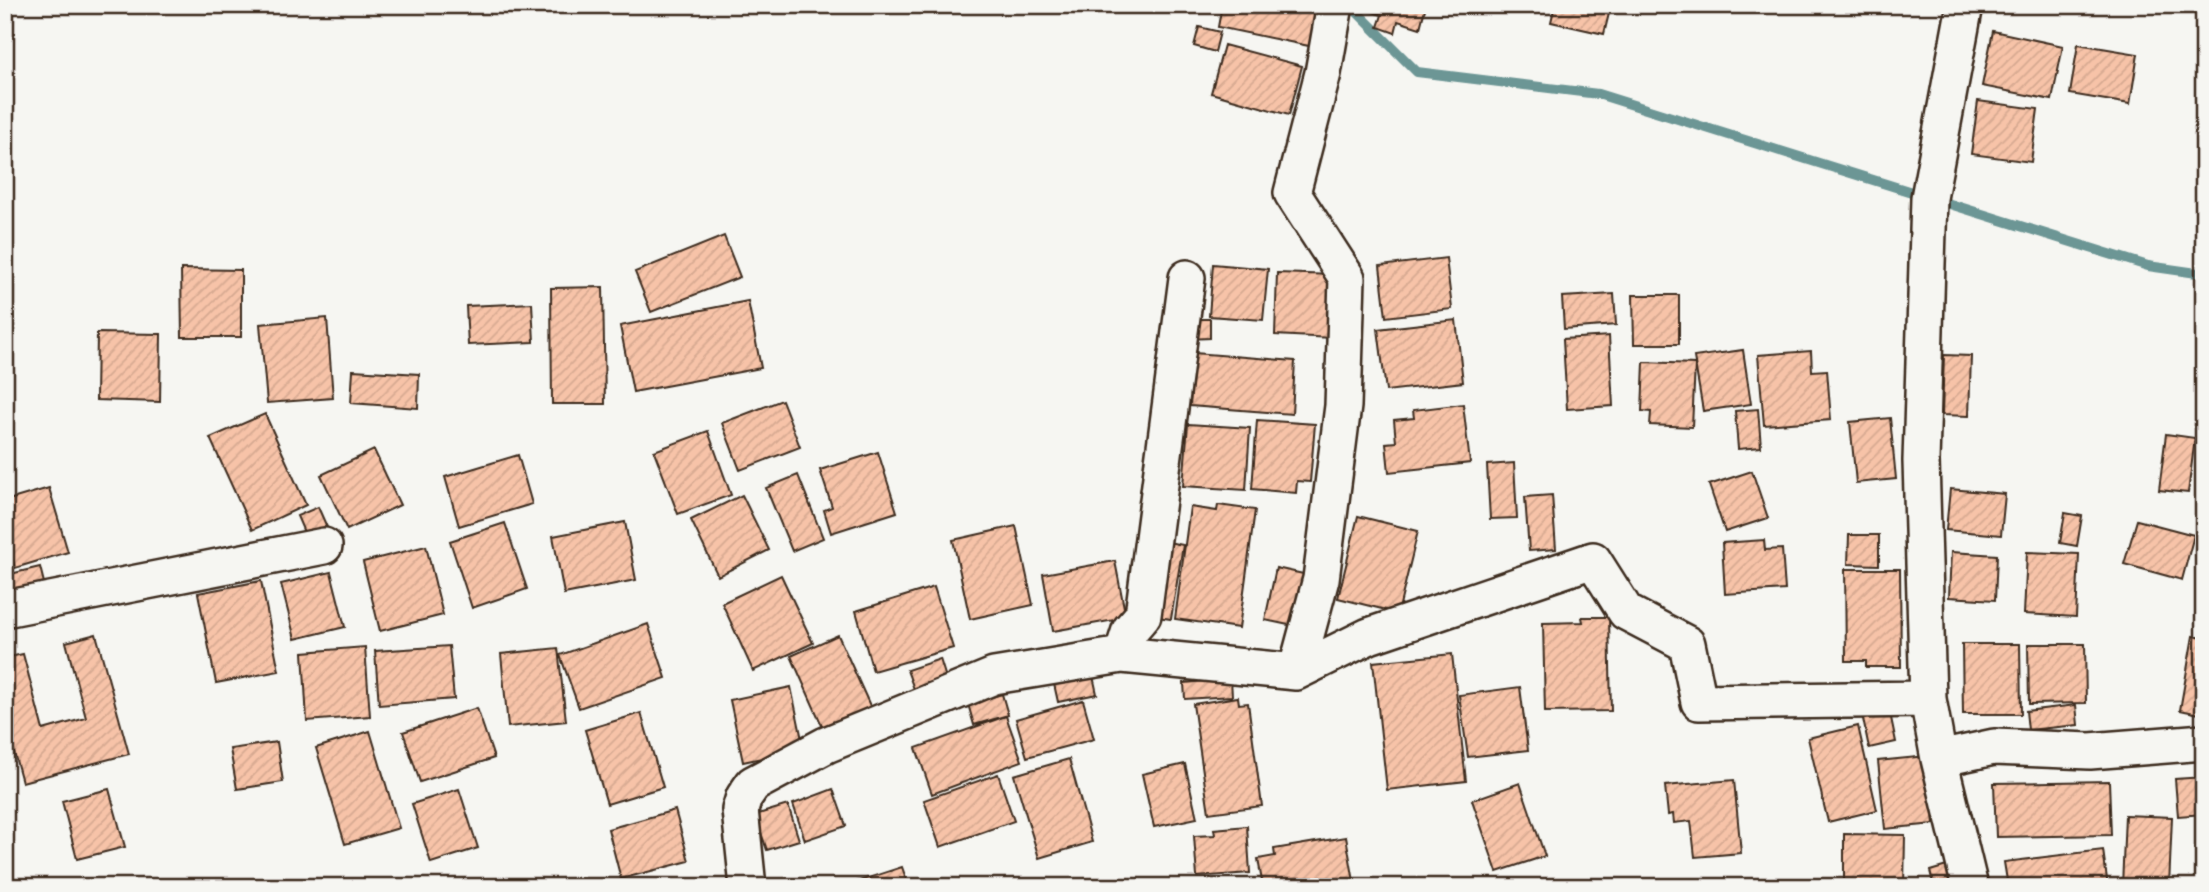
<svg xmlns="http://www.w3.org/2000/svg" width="2209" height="892" viewBox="0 0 2209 892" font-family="Caveat,sans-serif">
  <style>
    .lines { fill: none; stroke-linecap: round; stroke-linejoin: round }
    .stream { stroke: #6c9695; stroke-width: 10 }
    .building { fill: url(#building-hatch); stroke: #3b2a1e; stroke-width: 2 }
    .minor-casing { stroke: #3b2a1e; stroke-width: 40 }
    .minor { stroke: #f6f6f2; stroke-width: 35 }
  </style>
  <defs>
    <pattern id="building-hatch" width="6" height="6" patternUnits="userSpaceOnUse" patternTransform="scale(1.75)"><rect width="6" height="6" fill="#f7c3a8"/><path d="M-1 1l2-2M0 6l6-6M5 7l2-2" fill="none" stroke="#d5a890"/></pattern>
  </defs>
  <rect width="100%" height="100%" fill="#f6f6f2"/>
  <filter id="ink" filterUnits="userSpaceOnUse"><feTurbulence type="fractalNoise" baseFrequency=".0143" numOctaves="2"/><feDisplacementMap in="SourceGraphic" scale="14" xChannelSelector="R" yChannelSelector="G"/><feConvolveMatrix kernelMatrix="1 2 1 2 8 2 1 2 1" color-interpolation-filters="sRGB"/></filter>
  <g filter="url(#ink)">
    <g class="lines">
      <path class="stream" d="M1350,5L1417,72L1598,94L2148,266L2204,274"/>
    </g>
    <path class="building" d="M1222,5H1318L1309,46L1218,27Z
      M1367,5H1426L1420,28L1398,21L1395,33L1378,27L1382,15L1366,10Z
      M1555,5H1611L1604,34L1551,22Z
      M1199,27L1220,32L1215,52L1194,46Z
      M1993,31L2063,46L2052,100L1982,86Z
      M2078,44L2138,54L2130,104L2070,94Z
      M1224,45L1302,66L1289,115L1211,93Z
      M1978,101L2038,109L2031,162L1971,154Z
      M724,236L740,277L651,312L635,272Z
      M1446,258L1452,309L1386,317L1380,266Z
      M1213,264L1268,269L1263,320L1209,316Z
      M181,269L241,270V337H182Z
      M1277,273L1334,275L1332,338L1275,335Z
      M603,287L605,404H552L551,288Z
      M1614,294L1616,325L1564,329L1562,297Z
      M1633,295H1679V344H1634Z
      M748,301L761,368L633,392L620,326Z
      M532,303L534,342L468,345L466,306Z
      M327,318L333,398L267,403L260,324Z
      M1188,319H1210V338L1188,339Z
      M1456,320L1463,382L1386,391L1378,329Z
      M97,333L161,334L160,402L96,400Z
      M1609,336L1613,406L1567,409L1563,339Z
      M1743,350L1751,404L1703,411L1694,357Z
      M1811,351L1812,371L1827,370L1831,420L1764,425L1758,355Z
      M1194,353L1295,361L1292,414L1190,406Z
      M1944,355L1971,356L1969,416L1942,415Z
      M1644,362L1695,364L1692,427L1650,425L1651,412L1642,411Z
      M353,370L419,374L418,408L351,403Z
      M782,400L800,447L740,470L722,423Z
      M1463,404L1470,463L1389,472L1386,443L1396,442L1394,420L1414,418L1413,410Z
      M1758,409L1761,447L1738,449L1735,411Z
      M265,414L306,505L252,530L210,438Z
      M1890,418L1896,479L1856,483L1850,422Z
      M1257,420L1315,424L1310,482L1297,481L1296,493L1252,489Z
      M1188,424L1250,428L1246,490L1183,486Z
      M708,431L731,495L678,514L654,451Z
      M2166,434L2195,438L2188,493L2159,490Z
      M374,450L400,505L347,530L321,475Z
      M878,452L897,512L831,533L824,510L832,507L820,470Z
      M518,455L532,504L459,526L445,477Z
      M1514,463L1517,518L1490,519L1487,465Z
      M1752,471L1768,518L1725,532L1709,485Z
      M798,475L823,538L792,551L766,488Z
      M49,488L68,552L15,568L5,535V501Z
      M1950,489L2005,494L2001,535L1946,530Z
      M742,495L769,550L718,576L691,520Z
      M1552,495L1556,549L1529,551L1525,497Z
      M1218,505L1255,510L1239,628L1175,619L1190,507L1217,511Z
      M318,507L330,534L309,544L297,516Z
      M2065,513L2082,516L2077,546L2060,543Z
      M1358,516L1418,531L1398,613L1338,598Z
      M2137,520L2194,535L2182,580L2124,564Z
      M625,522L636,580L564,594L553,536Z
      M505,523L527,589L472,608L450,541Z
      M1016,526L1033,605L970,619L953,540Z
      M1849,535H1879V565L1848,564Z
      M1764,540L1765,550L1782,549L1785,590L1725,594L1722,543Z
      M1163,541L1183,545L1171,619L1151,616Z
      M426,546L443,615L380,631L363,562Z
      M1951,552L1997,555L1995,600L1949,597Z
      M2027,552L2079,554L2076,617L2024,614Z
      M1115,561L1126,618L1053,631L1043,574Z
      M40,567L45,587L12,595L6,575Z
      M1276,568L1308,575L1298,627L1265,620Z
      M1845,569H1900L1901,667H1866V661H1846Z
      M331,572L345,627L295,639L281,584Z
      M781,575L813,643L753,671L722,603Z
      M261,581L279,671L216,683L198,593Z
      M934,587L953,648L873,671L856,611Z
      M1582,617H1609L1611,711L1545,712L1543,623L1583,622Z
      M648,624L666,678L579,708L560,655Z
      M96,634L129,754L22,782L5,720V658L23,654L43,730L86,718L66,642Z
      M838,635L871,708L824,730L791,656Z
      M2193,636L2204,638V715L2180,710Z
      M1962,644H2020L2021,714H1963Z
      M2028,644H2085L2086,703L2029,704Z
      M449,646L454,699L379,705L375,651Z
      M365,647L370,716L307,721L303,652Z
      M558,648L566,721L508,727L501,654Z
      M1452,654L1466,781L1387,790L1373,662Z
      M940,659L946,678L914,689L907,670Z
      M1093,676L1097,694L1058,702L1054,684Z
      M1231,679L1232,696L1185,699L1184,683Z
      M791,687L804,749L743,762L730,700Z
      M1520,687L1528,750L1468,757L1459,695Z
      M1002,694L1008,715L974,725L968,704Z
      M1238,697L1239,704L1248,703L1262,806L1209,813L1193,704Z
      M1083,700L1094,739L1027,757L1016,719Z
      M2076,705L2078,725L2028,730L2026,711Z
      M477,708L494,758L420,782L403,732Z
      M641,713L663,787L607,804L585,730Z
      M1890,713L1896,742L1869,748L1863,719Z
      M1006,716L1022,761L932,794L916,748Z
      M1858,726L1877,810L1828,822L1808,738Z
      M370,731L399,828L345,844L316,748Z
      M277,742L283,782L237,789L230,749Z
      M1927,756L1934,824L1885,829L1878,761Z
      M1069,759L1092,842L1039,858L1014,775Z
      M1185,764L1197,818L1154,827L1142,774Z
      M998,774L1014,821L940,847L924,800Z
      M2204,777V814L2178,816L2175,779Z
      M1734,780L1741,853L1695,857L1691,821L1674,823L1673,814L1668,815L1665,786Z
      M2109,781L2111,835L1996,837L1994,783Z
      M1520,783L1545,856L1497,872L1472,800Z
      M109,789L125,847L77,859L62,801Z
      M459,789L478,848L431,863L412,804Z
      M833,789L846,826L805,840L793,804Z
      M788,805L799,840L767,850L755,815Z
      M675,810L689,861L621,879L608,829Z
      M2125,815L2172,817L2169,887H2122Z
      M1247,826L1250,873L1197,877L1194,836L1215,835L1214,829Z
      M1844,834L1905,835L1904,887L1844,886Z
      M1346,837L1355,887H1263L1258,859L1275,856L1274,849Z
      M2103,850L2108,887H2008L2004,862Z
      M1957,863L1962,882L1944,887H1934L1930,871Z
      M902,867L909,887H841Z"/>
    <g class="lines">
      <g class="minor-casing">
        <path id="minor" d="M5,609L324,546
          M1122,655L1296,672L1321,579L1343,406L1347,278L1292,193L1323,73L1335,5
          M1296,672L1369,636L1593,560L1626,612L1687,644L1699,702L1928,699L1939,759L1970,887
          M1928,699L1921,461L1929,198L1965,5
          M1939,759L1994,747L2090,751L2204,742
          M748,887L740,810L744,797L753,784L826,745L994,676L1122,655L1130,630L1143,615L1187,278"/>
      </g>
      <use href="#minor" class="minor"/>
    </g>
  </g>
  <rect width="2209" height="892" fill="none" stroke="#f6f6f2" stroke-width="28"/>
  <rect x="14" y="14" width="2181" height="864" fill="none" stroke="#3b2a1e" stroke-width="2.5" filter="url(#ink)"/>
</svg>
